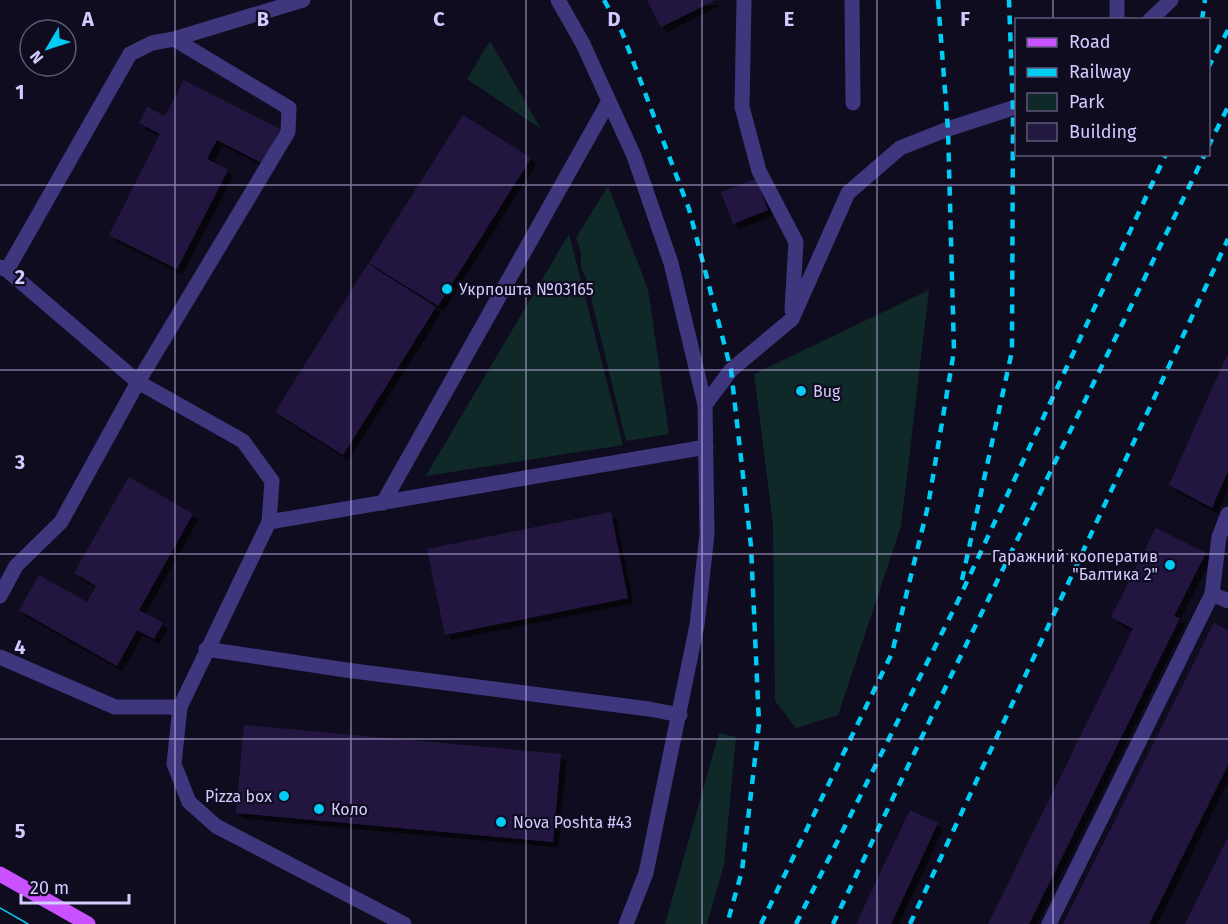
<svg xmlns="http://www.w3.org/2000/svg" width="1228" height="924" viewBox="0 0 1228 924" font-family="'Fira Sans',sans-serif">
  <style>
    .green { fill: #0f2828 }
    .building { fill: #231840; filter: url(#shadow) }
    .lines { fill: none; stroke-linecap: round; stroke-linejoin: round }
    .minor { stroke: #3e377e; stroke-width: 15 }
    .major { stroke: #c951ff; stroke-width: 15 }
    .tram { stroke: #00ccf5; stroke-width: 1.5 }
    .rail { stroke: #00ccf5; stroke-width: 4.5; stroke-dasharray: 9 8; stroke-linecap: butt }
    .grid { fill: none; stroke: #d3caff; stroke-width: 1.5; stroke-opacity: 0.55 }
    .poi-dot { fill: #00ccf5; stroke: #100c1f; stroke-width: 2 }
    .labels { text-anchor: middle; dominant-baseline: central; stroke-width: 4.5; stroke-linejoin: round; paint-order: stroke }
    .poi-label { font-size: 16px; fill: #d3caff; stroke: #100c1f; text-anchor: start }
    .grid-label { font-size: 20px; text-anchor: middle; font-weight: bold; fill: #d3caff; stroke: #100c1f; stroke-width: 4.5; stroke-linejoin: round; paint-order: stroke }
  </style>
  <defs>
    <filter id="shadow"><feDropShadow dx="5.5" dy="5.5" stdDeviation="0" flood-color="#0009"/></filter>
  </defs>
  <rect width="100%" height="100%" fill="#100c1f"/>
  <path class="green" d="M490,41L541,129L467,79Z
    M608,186L648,289L669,434L626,441L586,277L581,269V252L576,238Z
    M569,234L623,445L426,476L437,457Z
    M929,290L901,526L838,715L796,728L775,701L773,525L754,374Z
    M719,733L736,737L724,865L707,924H665Z"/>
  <path class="building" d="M647,0H715L661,27Z
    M184,80L280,129L262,163L217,140L207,159L228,170L177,269L109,235L160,134L139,123L147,107L165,116Z
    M463,115L531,158L438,306L369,263Z
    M756,179L768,210L733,224L721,192Z
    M368,264L436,307L343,455L275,412Z
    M1228,353V471L1212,508L1169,485Z
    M129,477L193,514L139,610L163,623L154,639L137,630L117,666L19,610L39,575L87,602L96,586L74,573Z
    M611,512L628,598L445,635L427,549Z
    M1156,528L1206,553L1174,616L1180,618L1029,924H988L1133,629L1111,617Z
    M1214,623L1228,630V765L1149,924H1063Z
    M244,725L561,754L553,842L236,813Z
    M910,810L938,823L891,924H856Z
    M1228,837V924H1185Z"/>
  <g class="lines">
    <path class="minor" d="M558,0L583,44L634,156L671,263L705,405L707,534L697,625L646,873L626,924
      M744,0L742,107L759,171L796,242L792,310
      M852,0L853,103
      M1117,20V0
      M1150,20L1171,0
      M174,39L303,0
      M0,267L7,270L138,382L61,522L16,566L0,596
      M7,270L130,54L152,43L174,39L289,108L288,132L138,382L243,441L272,481L269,522L180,707L174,764L189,802L216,826L404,924
      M705,405L731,370L792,319L848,193L900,148L948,129L1016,107
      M383,503L609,101
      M269,522L706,447
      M1212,594L1228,601
      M206,649L346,670L649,709L680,715
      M0,657L115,707H180
      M1049,924L1212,594L1219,537L1228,514"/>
    <path class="major" d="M0,874L88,924"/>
    <path class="tram" d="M0,908L28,924"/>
    <path class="rail" d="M604,0L622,32L689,209L731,370L751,546L759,724L742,871L727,924
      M1202,20L1205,0
      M1208,68L1228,30
      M1208,147L1228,107
      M962,580L1012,351L1013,109L1009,0
      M761,924L892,653L928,506L954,351L948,129L938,0
      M796,924L957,603L1166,154
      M833,924L950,678L1205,154
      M910,924L1228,239"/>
  </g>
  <path class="grid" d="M175,0V924M351,0V924M526,0V924M702,0V924M877,0V924M1053,0V20M1053,154V924M0,185H1228M0,370H1228M0,554H1228M0,739H1228"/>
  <g class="poi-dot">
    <circle cx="447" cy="289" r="6"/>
    <circle cx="801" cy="391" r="6"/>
    <circle cx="1170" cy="565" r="6"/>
    <circle cx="284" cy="796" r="6"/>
    <circle cx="319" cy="809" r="6"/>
    <circle cx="501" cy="822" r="6"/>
  </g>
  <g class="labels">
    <g class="poi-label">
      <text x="459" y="289">Укрпошта №03165</text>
      <text x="813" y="391">Bug</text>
      <text x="1158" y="556" text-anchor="end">Гаражний кооператив<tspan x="1158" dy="18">"Балтика 2"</tspan></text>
      <text x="272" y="796" text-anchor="end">Pizza box</text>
      <text x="331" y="809">Коло</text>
      <text x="513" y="822">Nova Poshta #43</text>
    </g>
  </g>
  <g class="grid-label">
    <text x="88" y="26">A</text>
    <text x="263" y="26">B</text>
    <text x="439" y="26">C</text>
    <text x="614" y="26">D</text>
    <text x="789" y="26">E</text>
    <text x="965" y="26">F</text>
    <text x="20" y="99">1</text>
    <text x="20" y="284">2</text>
    <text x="20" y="469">3</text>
    <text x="20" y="654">4</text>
    <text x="20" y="838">5</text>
  </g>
  <rect x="1015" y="18" width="195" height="138" fill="#100c1f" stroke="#5e5879" stroke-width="1.5"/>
  <rect x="1027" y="38" width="30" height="9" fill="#c951ff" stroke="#5e5879" stroke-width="1.5"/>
  <text x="1069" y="48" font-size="18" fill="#d3caff">Road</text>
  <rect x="1027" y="68" width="30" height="9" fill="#00ccf5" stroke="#5e5879" stroke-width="1.5"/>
  <text x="1069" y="78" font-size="18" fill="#d3caff">Railway</text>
  <rect x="1027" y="93" width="30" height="18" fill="#0f2828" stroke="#5e5879" stroke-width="1.5"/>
  <text x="1069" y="108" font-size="18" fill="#d3caff">Park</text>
  <rect x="1027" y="123" width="30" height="18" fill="#231840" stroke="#5e5879" stroke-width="1.5"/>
  <text x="1069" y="138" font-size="18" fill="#d3caff">Building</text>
  <g transform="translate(48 48) rotate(231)"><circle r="28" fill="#100c1f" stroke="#5e5879" stroke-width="1.5"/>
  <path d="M0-4.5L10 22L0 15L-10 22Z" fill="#00ccf5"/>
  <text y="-9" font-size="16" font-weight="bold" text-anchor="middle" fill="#d3caff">N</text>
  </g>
  <path d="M21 894v9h108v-9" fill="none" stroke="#d3caff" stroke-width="3"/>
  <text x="30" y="894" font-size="18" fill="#d3caff" stroke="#100c1f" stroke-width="4.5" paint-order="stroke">20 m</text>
</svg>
